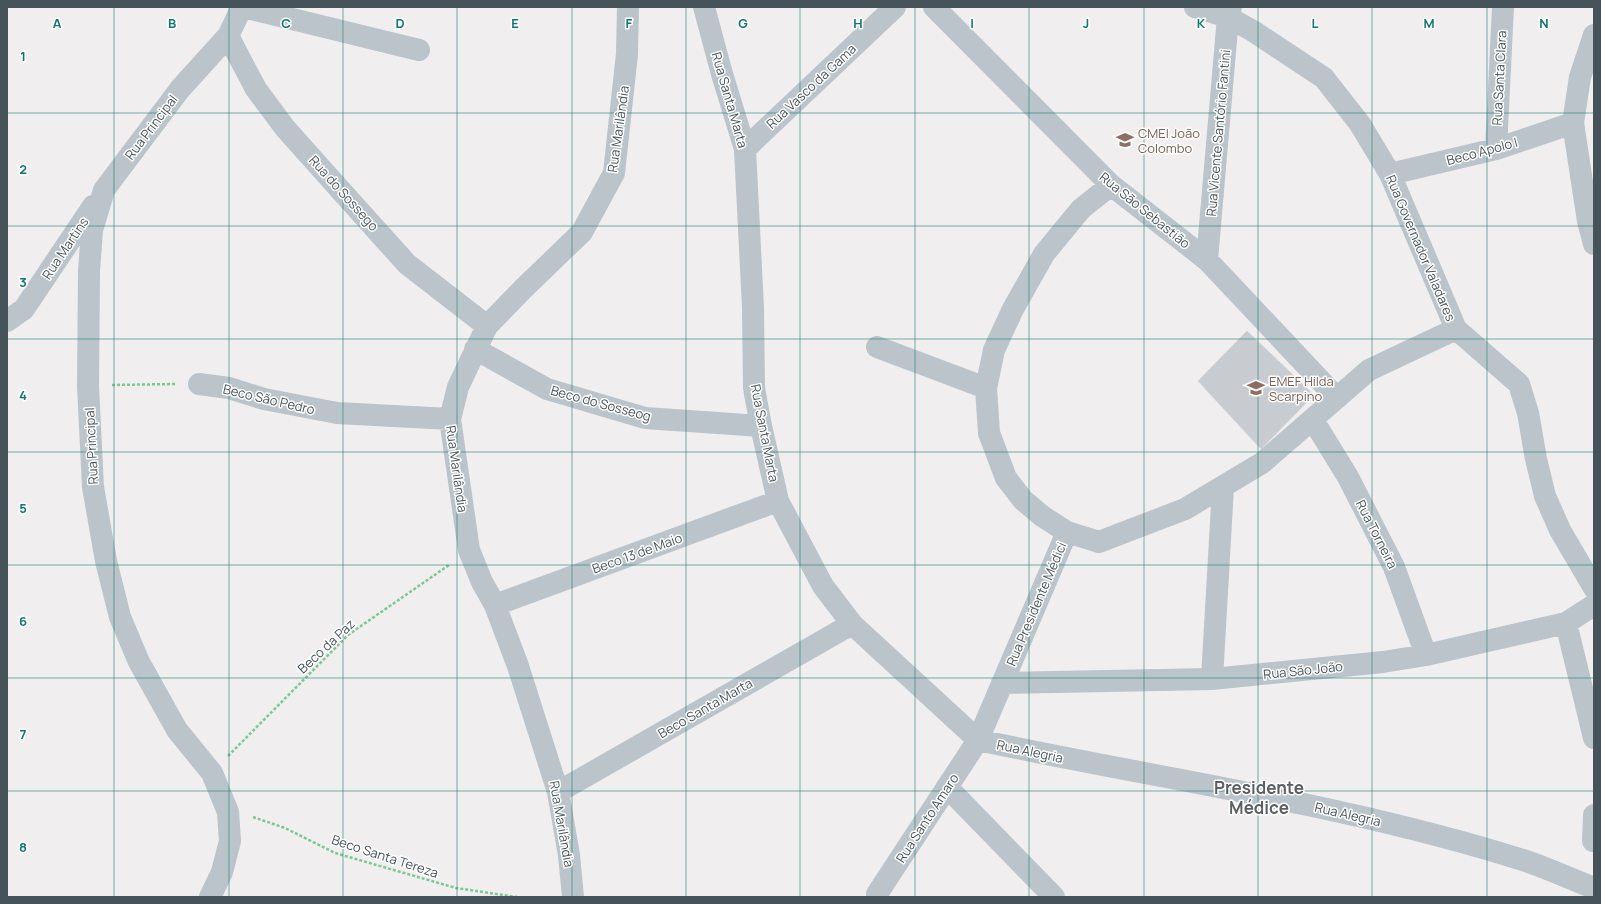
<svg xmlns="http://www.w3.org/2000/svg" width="1601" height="904" viewBox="0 0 1601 904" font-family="Manrope,sans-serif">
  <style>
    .building { fill: #c8ccd0; stroke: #d2d5d9 }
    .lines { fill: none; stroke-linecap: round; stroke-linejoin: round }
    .path { stroke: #7ac79a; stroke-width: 2.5; stroke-dasharray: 3 2; stroke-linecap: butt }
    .minor { stroke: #bac4ca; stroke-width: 22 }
    .grid { fill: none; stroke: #0f766e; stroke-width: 1; stroke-opacity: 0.55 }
    .labels { text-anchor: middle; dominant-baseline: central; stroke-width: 3; stroke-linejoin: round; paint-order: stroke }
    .street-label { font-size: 13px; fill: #47535a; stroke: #fff }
    .education-label { font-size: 13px; fill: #785e54; stroke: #fff; text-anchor: start }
    .district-label { font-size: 17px; font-weight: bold; fill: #5b5f62; stroke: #fff }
    .grid-label { font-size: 13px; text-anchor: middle; font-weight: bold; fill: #0f766e; stroke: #fff; stroke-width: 3; stroke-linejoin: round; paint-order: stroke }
  </style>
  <rect width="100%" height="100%" fill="#f0eeee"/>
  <path class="building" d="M1247,331L1314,395L1261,449L1198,381Z"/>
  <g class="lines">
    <path class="path" d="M112,385L175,384
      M228,756L348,635L449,565
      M253,817L285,828L335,853L456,888L517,897"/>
    <path class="minor" d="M243,7L419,50
      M704,7L722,74L745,149L753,308L754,388L761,426L778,501L823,586L852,624L978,740
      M934,7L1111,185L1207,260L1336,397
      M1195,7L1228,17L1253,31L1324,78L1360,124L1390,174L1456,329L1519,384L1528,413L1536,459L1545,496L1560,530L1594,588
      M1594,35L1580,77L1573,123L1588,221L1594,244
      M228,36L256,89L285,128L326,174L407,264L487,326
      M745,149L895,7
      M1496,149L1503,7
      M1390,174L1496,149L1573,123
      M1111,185L1081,209L1044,254L1013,309L994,350L986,388L989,433L1006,478L1023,500L1042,516L1067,532L1099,542L1185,509L1262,463L1369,370L1456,329
      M1207,260L1228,17L1231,7
      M7,321L24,309L93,206
      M877,347L986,388
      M475,349L547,389L645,418L761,426
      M199,384L229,388L264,399L337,413L450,419
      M1313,420L1348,477L1394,567L1426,655
      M495,605L778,501
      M1566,623L1594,738
      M1212,679L1223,487
      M1002,683L1212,679L1383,662L1426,655L1566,623L1594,605
      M978,740C1160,779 1347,804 1526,861C1549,869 1571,879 1594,888
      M947,787L1054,897
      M558,792L852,624
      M1594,815L1593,841H1594
      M210,897L222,872L230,841L228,812L212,773L177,730L139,662L120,617L106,561L93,487L88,386L89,271L92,230L104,190L180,89L228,36L242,7
      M573,897L569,855L558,792L518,666L495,605L482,582L469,550L450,419L458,387L487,326L524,288L582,232L614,173L627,54L628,7
      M877,897V894L978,740L1067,532"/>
  </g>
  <path class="grid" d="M114,7V897M229,7V897M343,7V897M457,7V897M572,7V897M686,7V897M800,7V897M915,7V897M1029,7V897M1144,7V897M1258,7V897M1372,7V897M1487,7V897M7,113H1594M7,226H1594M7,339H1594M7,452H1594M7,565H1594M7,678H1594M7,791H1594"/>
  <defs>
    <g id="school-bare" transform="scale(1.38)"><path d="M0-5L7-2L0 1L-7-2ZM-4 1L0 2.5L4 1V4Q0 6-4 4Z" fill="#8d6e63" stroke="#fff" stroke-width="2.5" paint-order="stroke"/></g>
  </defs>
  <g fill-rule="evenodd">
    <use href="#school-bare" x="1125" y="140"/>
    <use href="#school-bare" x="1256" y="388"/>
  </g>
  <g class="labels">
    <g class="street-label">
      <text transform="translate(1499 78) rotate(-87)">Rua Santa Clara</text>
      <text transform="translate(811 86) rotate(-43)">Rua Vasco da Gama</text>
      <text transform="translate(730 100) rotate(74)">Rua Santa Marta</text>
      <text transform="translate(151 127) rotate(-53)">Rua Principal</text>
      <text transform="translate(618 129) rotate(-82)">Rua Marilândia</text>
      <text transform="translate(1218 133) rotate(-85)">Rua Vicente Santório Fantini</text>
      <text transform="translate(1482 151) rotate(-15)">Beco Apolo I</text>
      <text transform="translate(344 193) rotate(48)">Rua do Sossego</text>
      <text transform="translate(1145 210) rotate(39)">Rua São Sebastião</text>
      <text transform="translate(65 248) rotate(-56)">Rua Martins</text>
      <text transform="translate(1421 248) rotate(67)">Rua Governador Valadares</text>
      <text transform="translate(269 399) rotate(13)">Beco São Pedro</text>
      <text transform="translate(601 403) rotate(15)">Beco do Sosseog</text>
      <text transform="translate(765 433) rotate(79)">Rua Santa Marta</text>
      <text transform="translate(91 446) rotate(-93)">Rua Principal</text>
      <text transform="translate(457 469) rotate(82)">Rua Marilândia</text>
      <text transform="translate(1377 534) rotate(63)">Rua Torneira</text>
      <text transform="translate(637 553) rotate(-20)">Beco 13 de Maio</text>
      <text transform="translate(1036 604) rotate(-67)">Rua Presidente Médici</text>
      <text transform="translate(326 646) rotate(-43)">Beco da Paz</text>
      <text transform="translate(1303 670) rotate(-6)">Rua São João</text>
      <text transform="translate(705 708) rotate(-30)">Beco Santa Marta</text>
      <text transform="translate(1030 751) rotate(12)">Rua Alegria</text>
      <text transform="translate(1348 814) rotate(13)">Rua Alegria</text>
      <text transform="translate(927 818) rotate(-57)">Rua Santo Amaro</text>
      <text transform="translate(562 824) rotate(80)">Rua Marilândia</text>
      <text transform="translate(385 856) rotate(18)">Beco Santa Tereza</text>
    </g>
    <g class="education-label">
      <text x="1138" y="133">CMEI João<tspan x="1138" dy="15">Colombo</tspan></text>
      <text x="1269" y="381">EMEF Hilda<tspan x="1269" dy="15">Scarpino</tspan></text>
    </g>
    <g class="district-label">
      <text x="1259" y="787">Presidente<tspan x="1259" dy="20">Médice</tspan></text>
    </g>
  </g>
  <g class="grid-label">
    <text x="57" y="28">A</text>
    <text x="172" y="28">B</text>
    <text x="286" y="28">C</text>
    <text x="400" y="28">D</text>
    <text x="515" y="28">E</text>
    <text x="629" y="28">F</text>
    <text x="743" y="28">G</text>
    <text x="858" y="28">H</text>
    <text x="972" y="28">I</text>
    <text x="1086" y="28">J</text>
    <text x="1201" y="28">K</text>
    <text x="1315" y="28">L</text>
    <text x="1429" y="28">M</text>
    <text x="1544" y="28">N</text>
    <text x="23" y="61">1</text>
    <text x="23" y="174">2</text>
    <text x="23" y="287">3</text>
    <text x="23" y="400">4</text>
    <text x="23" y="513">5</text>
    <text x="23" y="626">6</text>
    <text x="23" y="739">7</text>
    <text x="23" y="852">8</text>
  </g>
  <rect width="1601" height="904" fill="none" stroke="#47535a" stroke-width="16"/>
</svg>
